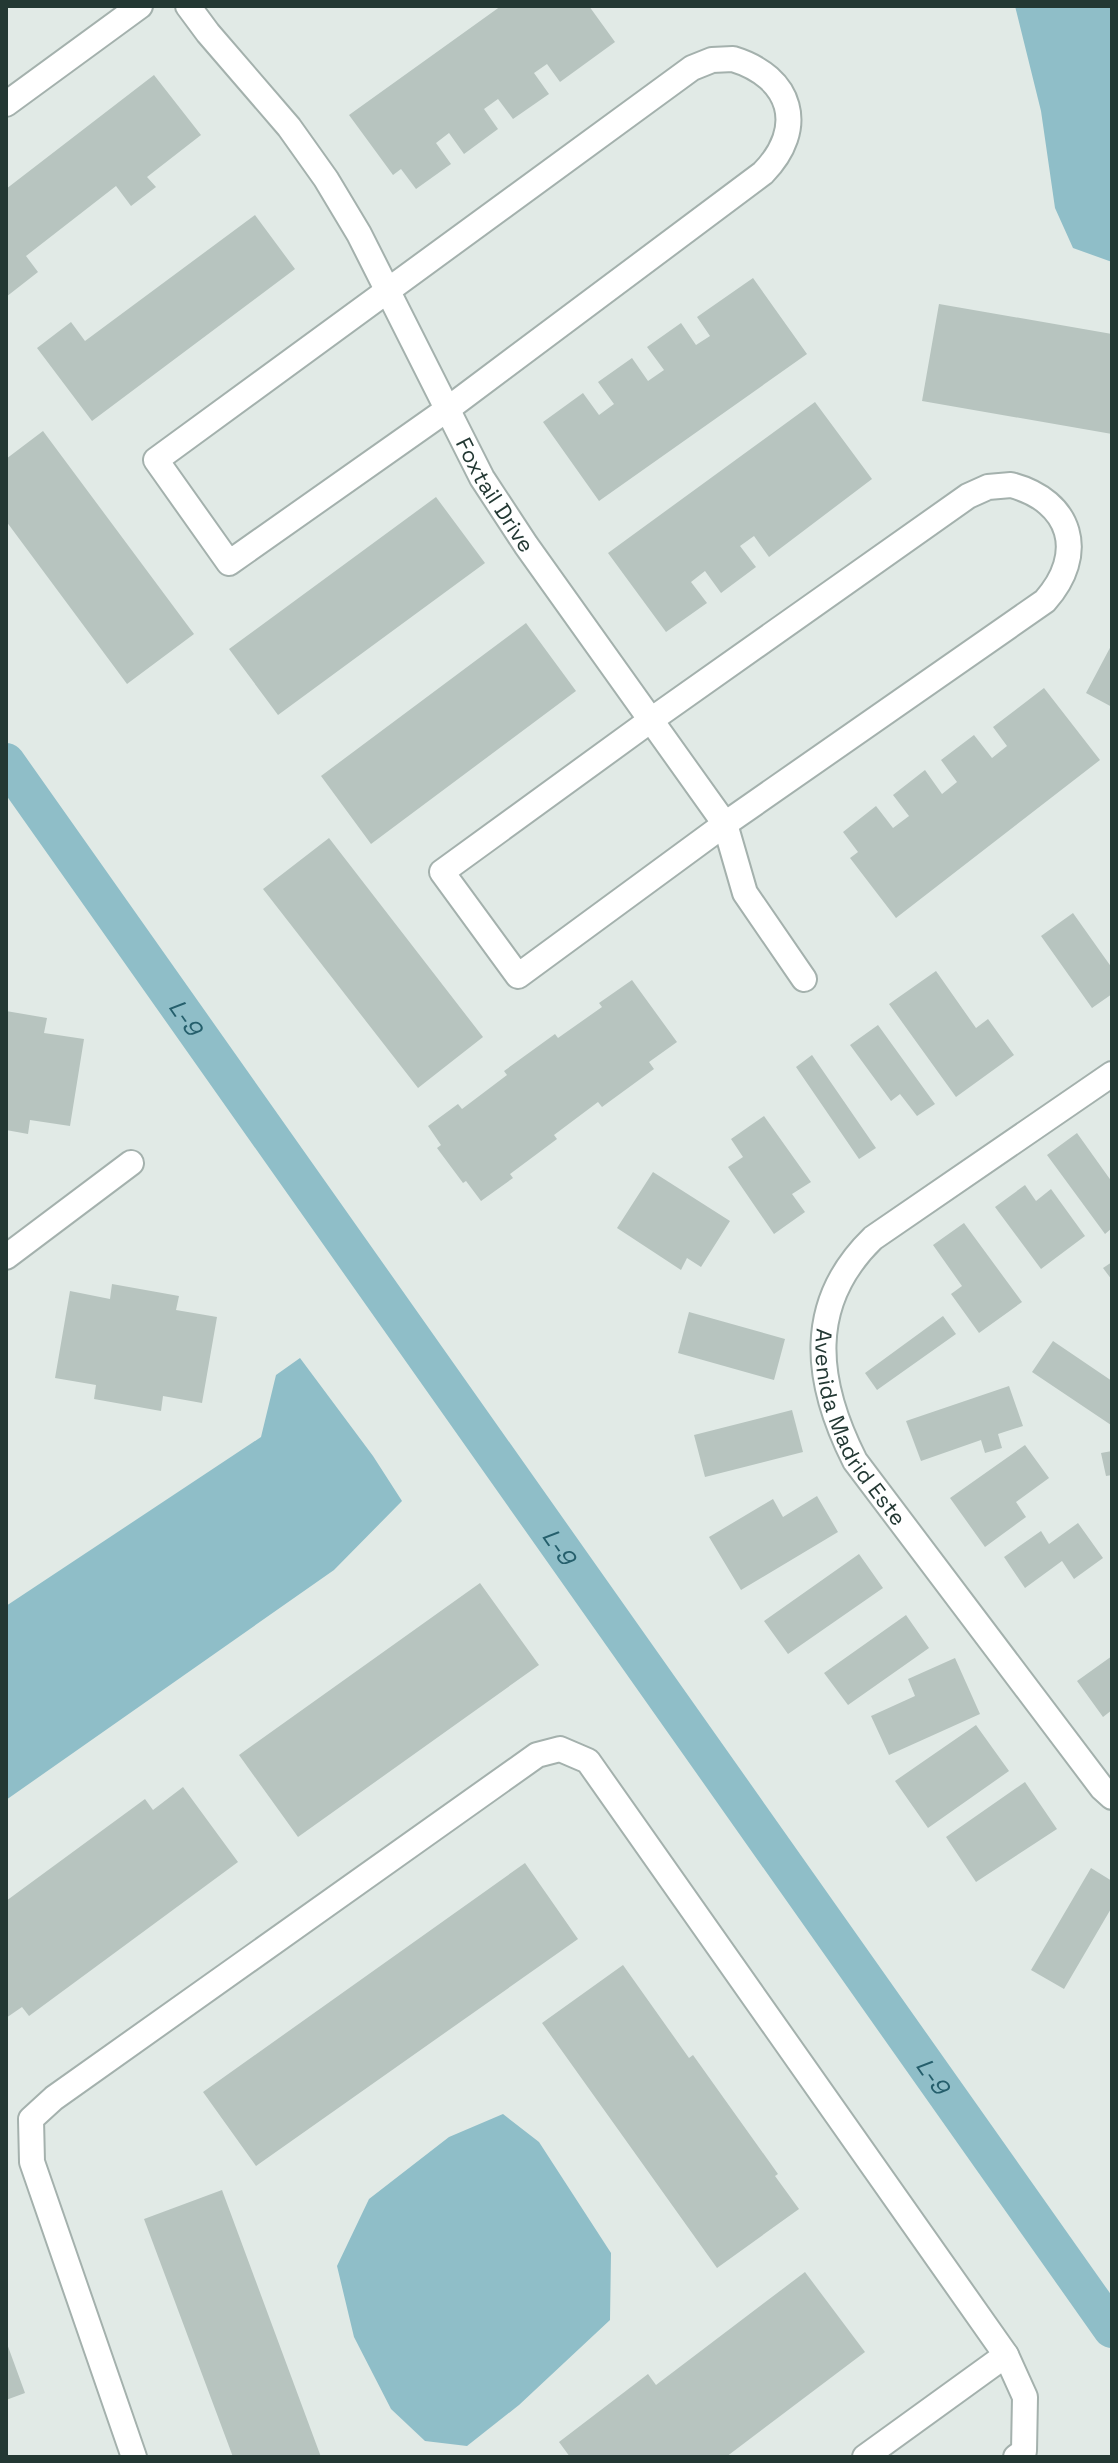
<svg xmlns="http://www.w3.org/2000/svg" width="1118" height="2463" viewBox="0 0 1118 2463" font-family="'Space Grotesk',sans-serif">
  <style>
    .water { fill: #8fbec8 }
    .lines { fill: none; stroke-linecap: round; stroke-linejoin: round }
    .canal { stroke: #8fbec8; stroke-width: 38 }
    .building { fill: #b7c4bf }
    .minor-casing { stroke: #a4b1ad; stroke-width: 28 }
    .minor { stroke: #fff; stroke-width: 24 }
    .labels { text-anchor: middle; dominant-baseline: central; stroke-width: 7; stroke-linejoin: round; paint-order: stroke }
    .street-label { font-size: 22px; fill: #233833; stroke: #f1f7f4 }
    .water-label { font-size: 24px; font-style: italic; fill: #255f6c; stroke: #f1f7f4 }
  </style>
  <rect width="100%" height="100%" fill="#e1eae6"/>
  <path class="water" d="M1015,6H1112V262L1073,248L1055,208L1041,111Z
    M300,1358L373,1456L402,1501L334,1570L6,1800V1606L261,1437L276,1375Z
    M503,2114L539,2142L611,2253L610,2320L519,2405L467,2446L425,2441L391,2409L354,2337L337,2266L369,2199L449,2137Z"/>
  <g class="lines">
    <path class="canal" id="s1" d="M6,762L1112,2329"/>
  </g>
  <path class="building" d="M501,6H589L615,42L560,82L547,64L534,73L549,94L513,119L498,99L484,109L498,129L464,154L449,133L436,143L451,164L416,189L401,169L393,175L349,115Z
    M154,75L201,135L147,177L156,187L131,206L116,186L26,256L38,272L6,297V189Z
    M255,215L295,269L92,421L37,348L71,322L85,341Z
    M753,278L807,354L599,501L543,422L583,393L599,415L614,404L598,382L632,358L648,381L664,370L647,347L681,323L696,345L710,336L697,317Z
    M939,304L1112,334V434L922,401Z
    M815,402L872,479L769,557L754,536L740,546L756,567L721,593L705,571L691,582L707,603L666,632L608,553Z
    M43,431L194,634L127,684L6,521V459Z
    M436,497L485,563L278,715L229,649Z
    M526,623L576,691L371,844L321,776Z
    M1112,644V707L1086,693Z
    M1044,688L1100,760L896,918L850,858L858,852L843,832L876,806L893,828L909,816L893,795L925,770L942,794L957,782L941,760L974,735L992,758L1007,746L993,727Z
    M329,838L483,1037L418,1088L263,889Z
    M1073,913L1112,968V994L1092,1008L1041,936Z
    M936,971L976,1028L988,1019L1014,1055L956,1097L889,1004Z
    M632,980L677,1042L649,1062L654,1069L602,1107L598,1102L554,1135L557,1139L510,1174L513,1178L481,1201L466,1181L463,1183L437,1148L441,1145L428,1126L458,1104L462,1109L507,1075L504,1071L555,1034L558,1038L602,1007L599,1003Z
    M6,1011L47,1018L44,1033L84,1039L70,1126L30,1120L28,1134L6,1130Z
    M878,1025L935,1104L917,1116L900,1094L891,1101L850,1045Z
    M812,1055L876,1148L859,1159L796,1067Z
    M764,1116L811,1182L792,1194L805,1212L774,1234L728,1167L743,1157L731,1139Z
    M1077,1133L1112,1182V1228L1105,1234L1047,1155Z
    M653,1172L730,1221L701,1267L687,1258L681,1270L617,1228Z
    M1025,1185L1036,1201L1051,1189L1085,1236L1041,1269L995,1207Z
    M964,1223L1022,1302L979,1333L951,1294L962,1286L933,1245Z
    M1112,1262V1280L1103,1268Z
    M112,1284L179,1296L176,1310L217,1317L202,1403L163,1396L161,1411L94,1399L96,1385L55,1378L70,1291L110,1299Z
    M689,1312L785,1339L774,1380L678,1353Z
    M943,1316L956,1334L877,1390L865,1373Z
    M1053,1341L1112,1381L1111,1425L1032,1372Z
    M1009,1386L1023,1426L998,1434L1002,1448L985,1453L981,1440L921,1461L906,1421Z
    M792,1410L803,1452L705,1477L694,1435Z
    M1025,1445L1049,1478L1016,1502L1026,1517L985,1547L950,1498Z
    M1112,1451V1475L1106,1476L1101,1453Z
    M817,1496L838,1532L741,1590L709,1537L773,1499L783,1517Z
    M1078,1523L1103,1558L1074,1579L1062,1561L1025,1588L1004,1557L1041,1531L1049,1544Z
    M859,1554L883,1588L788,1654L764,1621Z
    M480,1583L539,1665L298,1837L239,1755Z
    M906,1615L929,1648L848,1705L824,1673Z
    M1112,1656V1710L1103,1717L1077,1681Z
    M955,1658L980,1714L889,1755L871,1716L915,1696L908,1679Z
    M976,1725L1009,1771L928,1828L895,1781Z
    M1025,1782L1057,1829L976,1882L946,1837Z
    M183,1787L238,1862L29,2016L22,2007L6,2018V1901L145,1799L153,1810Z
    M525,1863L578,1939L256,2166L203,2092Z
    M1091,1868L1112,1881V1907L1064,1989L1031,1970Z
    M623,1965L689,2058L693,2055L778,2174L775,2176L799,2209L717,2268L542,2023Z
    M222,2190L321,2457H233L144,2219Z
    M805,2272L865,2352L726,2457H570L559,2442L648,2374L656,2385Z
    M6,2341L25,2393L6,2400Z"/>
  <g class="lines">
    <g class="minor-casing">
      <g id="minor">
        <path id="s2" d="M188,6L208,33L289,127L326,179L359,234L482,478L526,545L725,824L745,893L804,979"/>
        <path d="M733,59C792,77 807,128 763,173L449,408L229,563L156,460L692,68L712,60Z"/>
        <path d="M6,104L140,6"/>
        <path d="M1011,485C1072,501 1087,554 1045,601L725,824L518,976L442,872L651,720L968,496L988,487Z"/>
        <path id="s3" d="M1112,1074L873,1238C805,1304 815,1382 855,1461L1102,1788L1112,1797"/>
        <path d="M6,1257L131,1163"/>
        <path d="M1006,2355L1025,2397L1024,2451L1016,2457"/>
        <path d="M134,2457L32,2162L31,2119L54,2098L537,1755L560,1749L588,1761L1006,2355L865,2457"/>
      </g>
    </g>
    <use href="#minor" class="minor"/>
  </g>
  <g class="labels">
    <g class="street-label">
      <text stroke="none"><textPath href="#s2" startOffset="580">Foxtail Drive</textPath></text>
      <text stroke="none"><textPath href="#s3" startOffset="502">Avenida Madrid Este</textPath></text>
    </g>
    <g class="water-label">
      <text stroke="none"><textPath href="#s1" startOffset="312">L-9</textPath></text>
      <text stroke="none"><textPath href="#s1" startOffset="960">L-9</textPath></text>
      <text stroke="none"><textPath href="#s1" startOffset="1608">L-9</textPath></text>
    </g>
  </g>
  <rect width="1118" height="2463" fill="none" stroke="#233833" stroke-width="16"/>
</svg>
